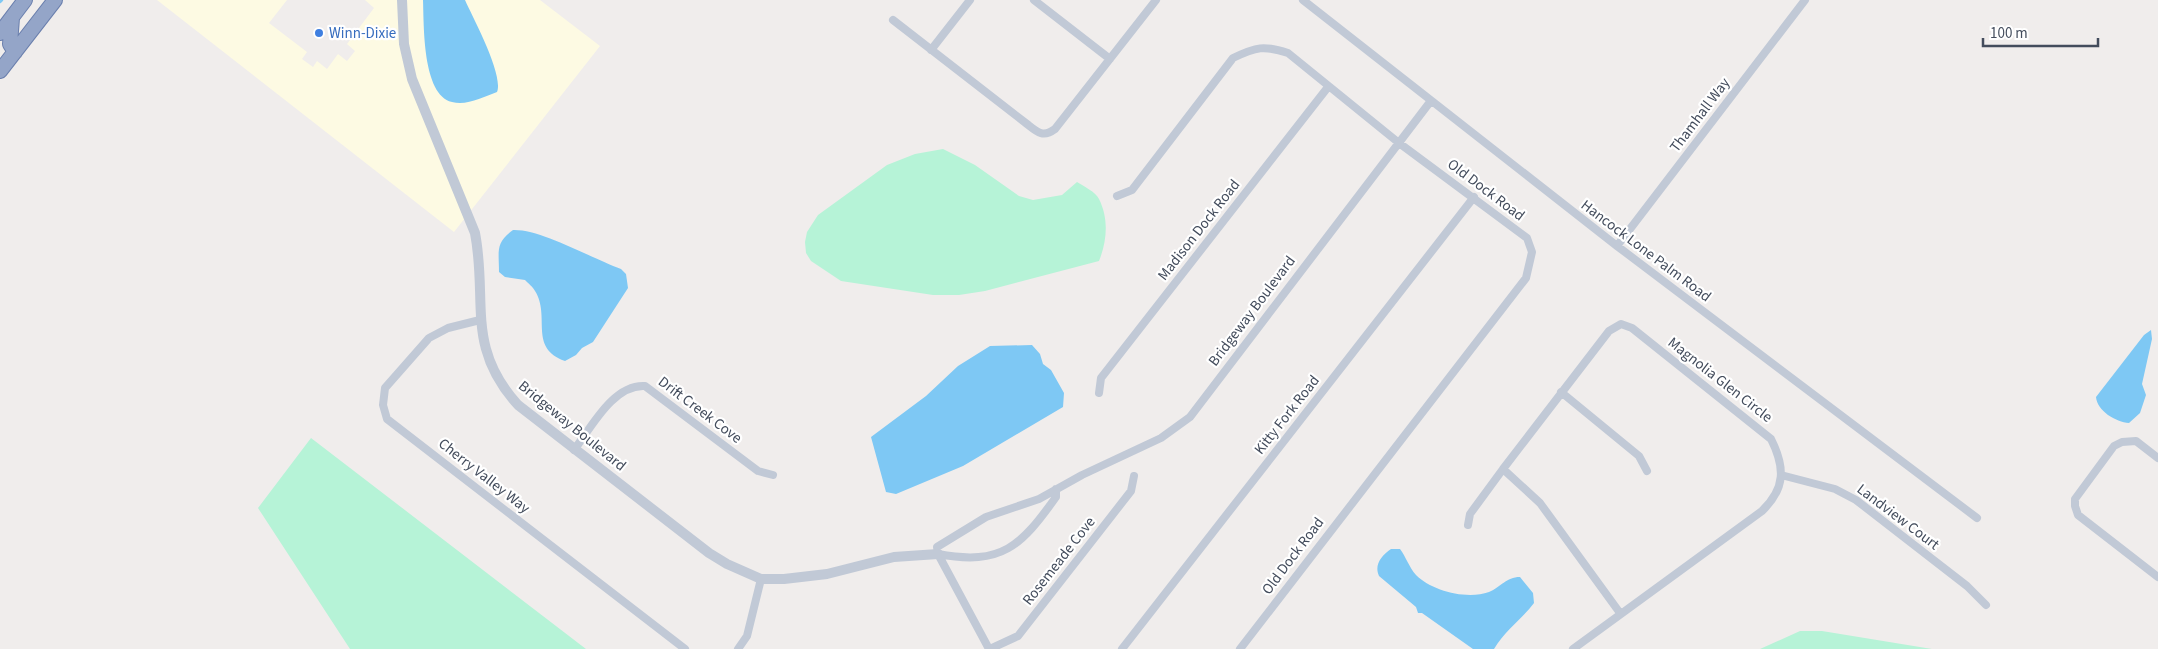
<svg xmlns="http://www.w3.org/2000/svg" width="2158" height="649" viewBox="0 0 2158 649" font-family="'Source Sans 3',sans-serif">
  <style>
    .commercial { fill: #fdfae3 }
    .green { fill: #b6f3d7 }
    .water { fill: #7ec8f4 }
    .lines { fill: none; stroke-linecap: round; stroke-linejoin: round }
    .stream { stroke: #7ec8f4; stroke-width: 2.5 }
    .trunk-casing { stroke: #6a7fad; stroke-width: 16 }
    .minor { stroke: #c1c9d6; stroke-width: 8 }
    .tertiary { stroke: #c1c9d6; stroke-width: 10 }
    .trunk { stroke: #94a5c8; stroke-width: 14 }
    .shop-dot { fill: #3f7fe0; stroke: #fff; stroke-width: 2 }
    .labels { text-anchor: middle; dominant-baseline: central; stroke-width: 4.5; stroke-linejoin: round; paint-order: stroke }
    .shop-label { font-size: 15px; fill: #366cbe; stroke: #fff; text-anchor: start }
    .street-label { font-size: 15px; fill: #434c5c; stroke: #fff }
  </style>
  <rect width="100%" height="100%" fill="#f0edec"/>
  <path class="commercial" d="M157,0H287L269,23L307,52L302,59L313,67L317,61L327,69L338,54L347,61L355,51L347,44L374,8L365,0H540L600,46L454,232Z"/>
  <path class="green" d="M943,149L975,165L1019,196L1033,200L1062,195L1077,182C1083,186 1096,192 1099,199C1109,219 1107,241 1099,261L985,291L959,295H933L841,281L811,261L806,253L805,242L807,232L818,215L887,165L915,154Z
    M311,438L586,649H350L258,508Z
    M1800,631H1822L1932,649H1760Z"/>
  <path class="water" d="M423,0H465C473,18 504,75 497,92C483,97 467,106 452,102C422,95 424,24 423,0Z
    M513,230C541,229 591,258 621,269L626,274L628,288L593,342L582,348L576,355L565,361C528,348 551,316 535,291C533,287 528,283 525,280L505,277L499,272C499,251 495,243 513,230Z
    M2151,330L2152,339L2142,384L2146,395L2140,413L2129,423C2116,422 2097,411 2096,397L2144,335Z
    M1032,345L1040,354L1043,364L1051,370L1064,393L1063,407L963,466L896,494L886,492L871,437L926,396L958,366L990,346Z
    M1391,549H1400C1406,557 1409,567 1416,575C1432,591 1467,600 1489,592C1501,587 1506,577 1520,577L1533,593L1534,603C1522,619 1505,630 1494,649H1473L1422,613H1418L1416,607L1379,576C1374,565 1381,556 1391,549Z"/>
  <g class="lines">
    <path class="stream" d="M0,2L2,0"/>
    <g class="trunk-casing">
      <path id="trunk" d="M12,18L10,44L15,52
        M0,33L25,0
        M0,71L55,0"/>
    </g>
    <path class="minor" d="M1034,0L1110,59
      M1303,0L1617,246L1977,518
      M893,20L1027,124C1037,132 1043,138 1055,129L1156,0
      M931,50L970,0
      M1117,196L1132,190L1233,58C1256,47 1264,45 1288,53L1399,143L1527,238L1532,252L1526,278L1240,649
      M1617,246L1805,0
      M480,320L448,328L429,338L385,388L383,405L387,419L685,649
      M1561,392L1639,456L1647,471
      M1099,393L1101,378L1328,87
      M574,450C591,428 613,384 645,386L758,471L773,475
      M2158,458L2136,441L2122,442L2114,446L2075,499V506L2078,515L2158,577
      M1503,469L1540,503L1620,613
      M1781,475L1835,489L1856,500L1967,586L1986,605
      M1468,525L1470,514L1503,469L1609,331L1621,324L1632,328L1771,439C1785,467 1786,488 1762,511L1573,649
      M938,554C1002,566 1021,546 1056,497V489
      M738,649L747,636L761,579
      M989,649L938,554L937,547L986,517L1039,499L1082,475L1161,438L1190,417L1430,102
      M990,649L1018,636L1131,491L1134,476
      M1122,649L1474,197"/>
    <path class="tertiary" d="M402,0L404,44L412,79L475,233C488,301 465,347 518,405L709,553L727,564L761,579H784L827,574L894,557L938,554"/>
    <use href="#trunk" class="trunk"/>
  </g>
  <circle class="shop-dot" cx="319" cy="33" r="5"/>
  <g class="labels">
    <g class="shop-label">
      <text x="329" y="33">Winn-Dixie</text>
    </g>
    <g class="street-label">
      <text transform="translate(1700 115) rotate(-53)">Thamhall Way</text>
      <text transform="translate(1486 190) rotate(37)">Old Dock Road</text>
      <text transform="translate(1199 230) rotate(-52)">Madison Dock Road</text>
      <text transform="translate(1646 251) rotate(37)">Hancock Lone Palm Road</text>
      <text transform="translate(1252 311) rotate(-53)">Bridgeway Boulevard</text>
      <text transform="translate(1720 380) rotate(38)">Magnolia Glen Circle</text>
      <text transform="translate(700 410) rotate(37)">Drift Creek Cove</text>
      <text transform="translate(1287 415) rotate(-52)">Kitty Fork Road</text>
      <text transform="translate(572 426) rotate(39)">Bridgeway Boulevard</text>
      <text transform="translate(484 476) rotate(38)">Cherry Valley Way</text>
      <text transform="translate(1898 517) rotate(37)">Landview Court</text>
      <text transform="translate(1293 556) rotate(-53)">Old Dock Road</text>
      <text transform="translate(1059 561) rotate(-52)">Rosemeade Cove</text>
    </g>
  </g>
  <path d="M1983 38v8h115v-8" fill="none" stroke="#434c5c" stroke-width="2.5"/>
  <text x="1990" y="38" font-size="15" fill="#434c5c" stroke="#ffffff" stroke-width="4" paint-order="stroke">100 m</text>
</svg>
